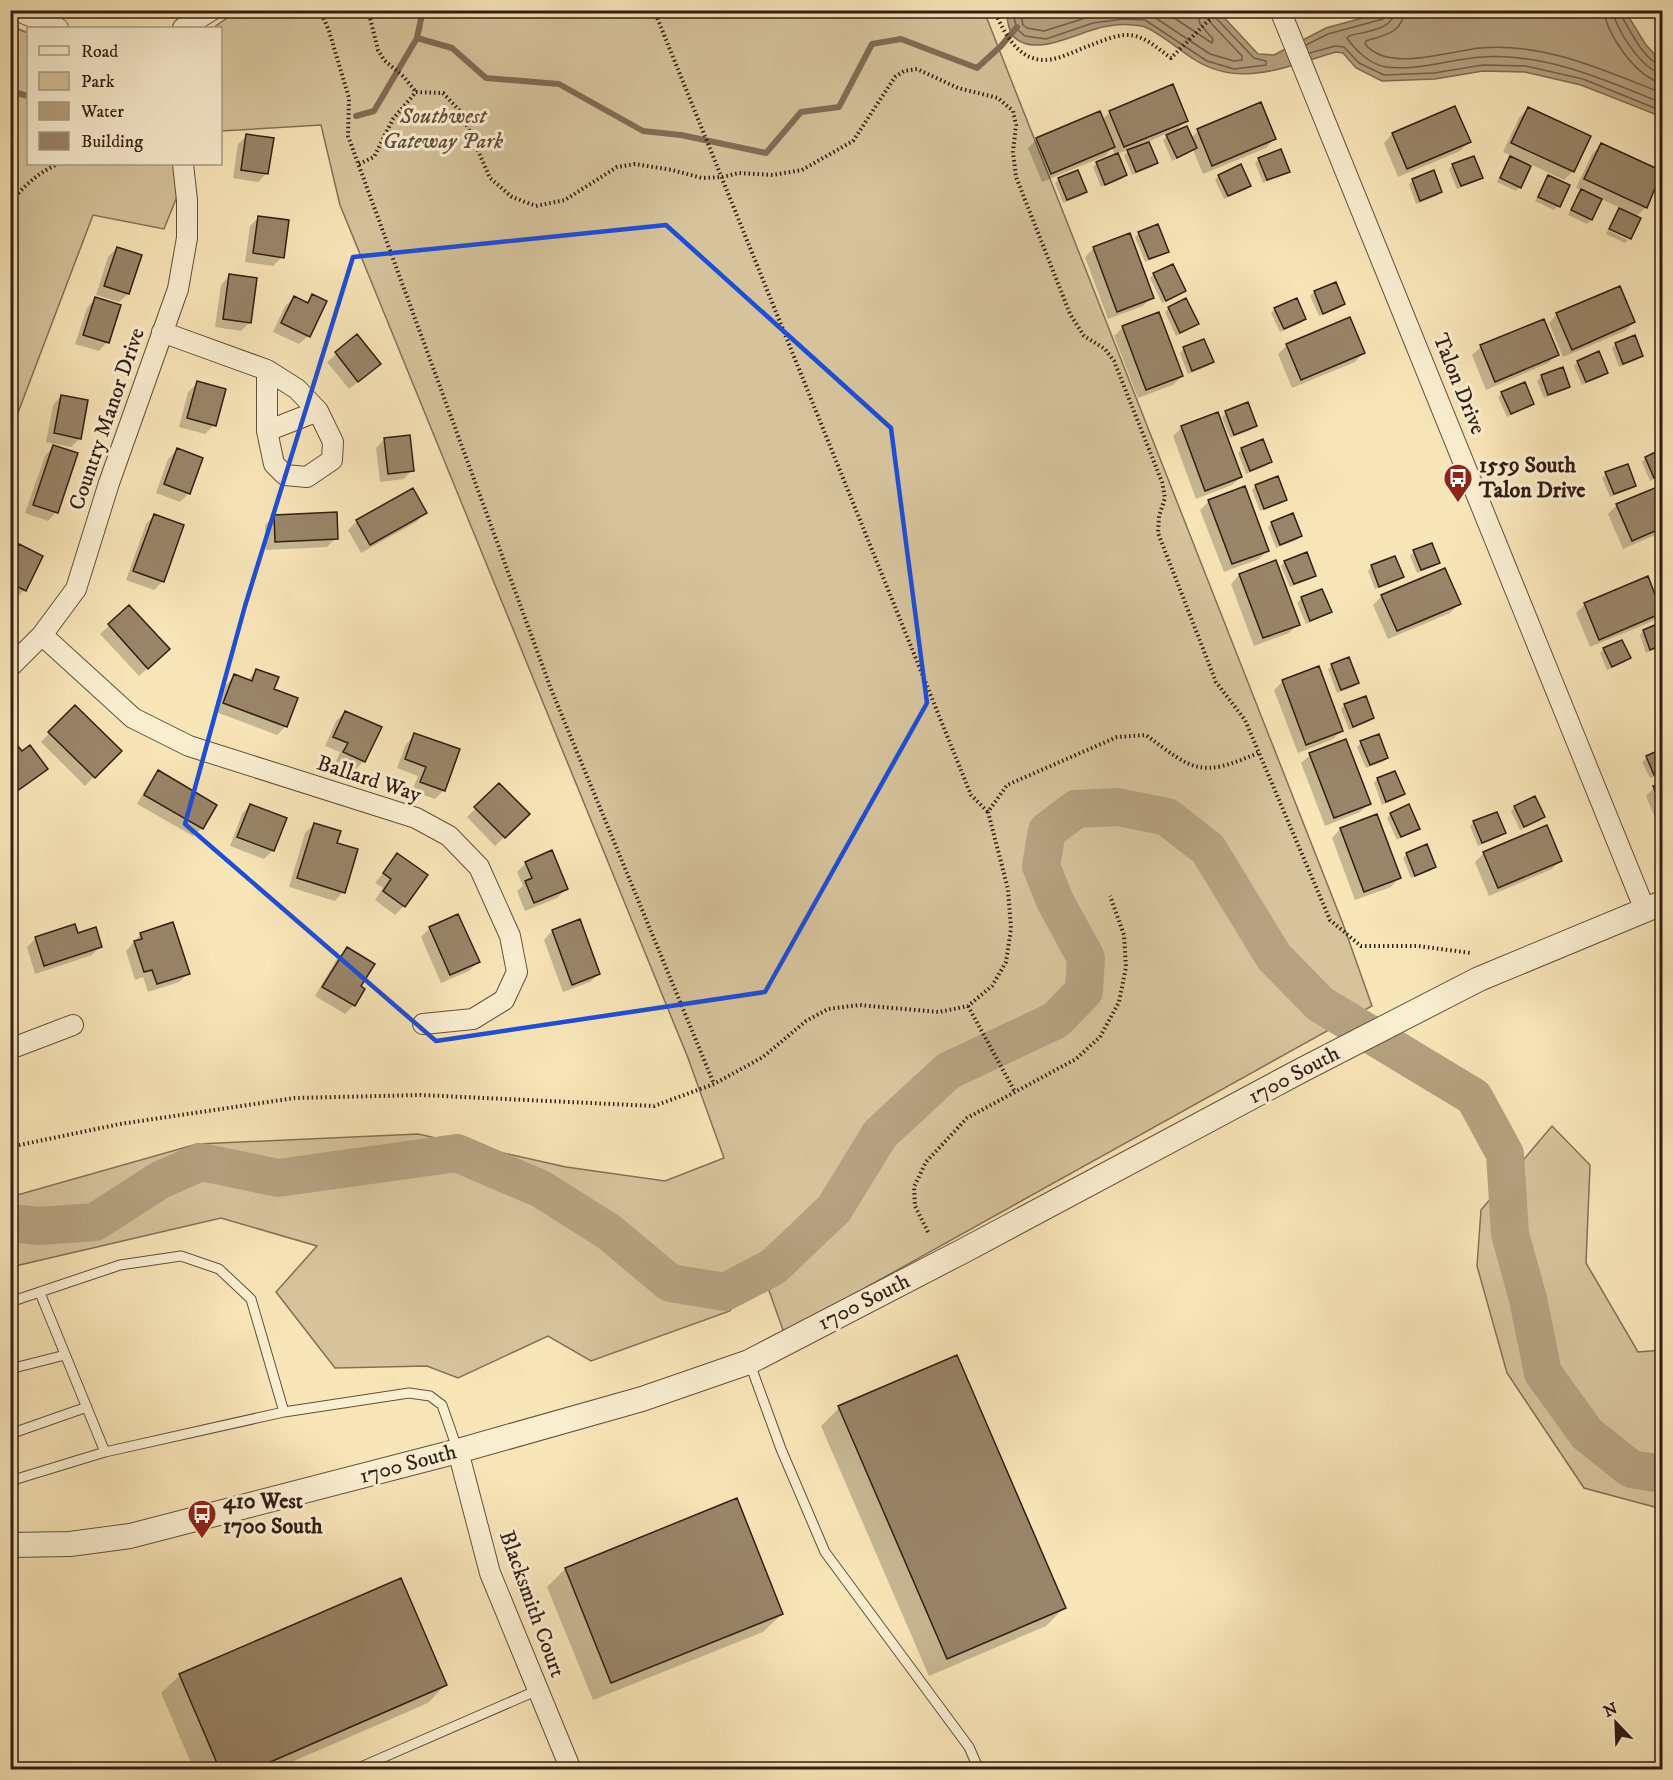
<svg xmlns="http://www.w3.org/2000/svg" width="1673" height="1780" viewBox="0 0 1673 1780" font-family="'IM FELL DW Pica',serif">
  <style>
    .green { fill: #d6c39c; stroke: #847058; stroke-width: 1.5 }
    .water { fill: #b5a180; stroke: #816c55; stroke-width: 1.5 }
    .shadow { fill: #0003 }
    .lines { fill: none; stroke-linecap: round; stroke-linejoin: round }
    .shore { stroke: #745f4a; stroke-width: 1.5 }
    .stream { stroke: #816c55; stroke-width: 6 }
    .river { stroke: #b5a180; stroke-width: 38 }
    .building { fill: #998569; stroke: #321d14; stroke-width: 1.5 }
    .service-casing { stroke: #644f3d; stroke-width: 11 }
    .minor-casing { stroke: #644f3d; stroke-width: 22 }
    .tertiary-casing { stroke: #644f3d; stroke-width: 26 }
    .path { stroke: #321d14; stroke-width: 4; stroke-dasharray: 1.5 3; stroke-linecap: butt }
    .service { stroke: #faeed1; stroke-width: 9 }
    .minor { stroke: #faeed1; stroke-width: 20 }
    .tertiary { stroke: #faeed1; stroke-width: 24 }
    .marked { fill: none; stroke: #1d4ed8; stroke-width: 4.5; stroke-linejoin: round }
    .labels { text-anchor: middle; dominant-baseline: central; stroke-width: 6; stroke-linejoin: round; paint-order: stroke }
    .park-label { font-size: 22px; font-style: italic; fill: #634f3d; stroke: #faeed1 }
    .street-label { font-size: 22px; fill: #321d14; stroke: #faeed1 }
    .poi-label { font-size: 22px; font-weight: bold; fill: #321d14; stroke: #faeed1; text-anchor: start }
  </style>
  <rect width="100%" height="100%" fill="#f8e5b8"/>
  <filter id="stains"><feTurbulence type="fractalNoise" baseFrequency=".00333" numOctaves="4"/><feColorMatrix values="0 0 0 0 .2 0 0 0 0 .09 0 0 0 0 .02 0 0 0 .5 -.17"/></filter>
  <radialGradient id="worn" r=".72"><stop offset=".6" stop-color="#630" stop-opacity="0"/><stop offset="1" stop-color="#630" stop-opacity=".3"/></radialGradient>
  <path class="green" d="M238,10L984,11L1343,924L1372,1006L784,1333L760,1265L730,1311L591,1361L548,1336L458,1378L427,1366L335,1368L276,1292L317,1246L221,1218L11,1267L10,1197L197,1144L418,1134L566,1167L665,1181L724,1158L688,1058L340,205L321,125L221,131L220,28H213Z
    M11,26L28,33V164H190L164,229L93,215L11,431Z
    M1552,1126L1590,1165L1586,1263L1638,1352L1662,1350V1509L1584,1488L1507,1373L1477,1266L1481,1210Z"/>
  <path class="water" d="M1006,11H1218L1258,54L1274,55L1326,28L1388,11H1625L1646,45L1662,62V117L1581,85L1525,72L1483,71L1435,79L1382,81L1356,68L1343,53L1336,52C1287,66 1239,90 1192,58C1181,51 1153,28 1142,26C1126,23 1107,25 1092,30C1072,36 1027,59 1011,33C1008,27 1007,17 1006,11Z"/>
  <path class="shadow" d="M1455,108L1469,142L1460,151L1398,177L1384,143L1392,134Z
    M1528,109L1573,171L1564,180L1530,164L1520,187L1516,191L1497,182L1506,162L1512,156L1503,152L1519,118Z
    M1110,112L1186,120L1174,133L1191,138L1198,131L1274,139L1266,148L1203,174L1193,150L1172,161L1163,140L1172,131L1148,142L1156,163L1152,167L1132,175L1124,155L1131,149L1117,154L1126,175L1122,179L1101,187L1093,167L1097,163L1115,156L1112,148L1105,156L1042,182L1028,148L1037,139L1102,120Z
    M247,136L267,173L258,182L233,178L238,144Z
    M1601,145L1662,172L1646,207L1636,217L1630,237L1609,228L1616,214L1621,208L1601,199L1591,220L1587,224L1568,215L1577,195L1582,190L1576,188L1592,154Z
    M1259,159L1288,171L1284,175L1263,183L1255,163Z
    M1453,165L1481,177L1477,181L1457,189L1449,169Z
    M1219,176L1249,186L1245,190L1224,199L1215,180Z
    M1549,177L1558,206L1554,210L1535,201L1545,181Z
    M1059,179L1085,192L1081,196L1063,203L1055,183Z
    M1413,180L1441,192L1437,196L1416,204L1409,184Z
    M258,218L282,257L273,266L245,262L250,226Z
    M1608,230L1628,240L1625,243L1606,234Z
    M1139,233L1167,251L1163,255L1145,262L1135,237Z
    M117,248L128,294L119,302L96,295L108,257Z
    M1094,248L1152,297L1143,306L1108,319L1085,257Z
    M1154,274L1184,291L1162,303L1150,278Z
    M229,276L250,322L241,331L215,327L221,285Z
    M1335,284L1344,304L1340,308L1319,316L1310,296L1314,292Z
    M313,296L308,336L299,344L273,332L285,306L294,298L305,303Z
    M95,299L107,342L99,351L75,344L87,308Z
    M1169,308L1197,324L1176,336L1165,312Z
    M1275,309L1305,319L1301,323L1280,332L1271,313Z
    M1557,314L1634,322L1625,331L1563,357L1549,323Z
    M1543,321L1557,355L1548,363L1486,390L1472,355L1481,347Z
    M1123,327L1182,376L1173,385L1138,398L1114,336Z
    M357,336L370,372L349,389L327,362Z
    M1616,344L1641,356L1637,360L1619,367L1612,348Z
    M1287,345L1363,353L1355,362L1292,388L1278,354Z
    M1184,349L1212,362L1208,366L1188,374L1180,353Z
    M1578,362L1606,373L1602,377L1582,385L1574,366Z
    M1562,369L1569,386L1565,390L1544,398L1537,381L1541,377Z
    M197,383L214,425L205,434L179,427L188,392Z
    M1502,393L1533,403L1529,407L1507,417L1498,397Z
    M61,396L80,438L71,447L46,442L53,405Z
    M1226,413L1255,426L1251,430L1230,438L1222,417Z
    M1182,427L1241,477L1232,485L1196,499L1173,436Z
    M385,439L412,470L404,479L380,482L376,448Z
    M53,447L56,512L48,521L25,513L45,456Z
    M1242,449L1270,462L1266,466L1246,474L1238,453Z
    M177,450L189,493L180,502L156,493L168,459Z
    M1662,451V475L1650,481L1642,462L1646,458Z
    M1606,474L1634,485L1631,489L1610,497L1602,478Z
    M1256,486L1285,499L1281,503L1260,511L1252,490Z
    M1662,486V532L1623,549L1608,514L1617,505Z
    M1209,501L1268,550L1259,559L1224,572L1200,510Z
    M425,513L416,522L361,553L348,530L357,521Z
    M154,516L163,581L154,590L126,580L146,524Z
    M274,516L336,538L327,547L266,550L265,525Z
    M1272,523L1301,536L1297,540L1276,548L1268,527Z
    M20,546L24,590L16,599L10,596V556Z
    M1414,552L1439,562L1435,566L1417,573L1410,556Z
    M1395,557L1402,576L1398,580L1375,589L1368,571L1371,567Z
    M1275,562L1298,624L1289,633L1254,646L1231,584L1239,575Z
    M1285,562L1315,575L1311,579L1290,587L1281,566Z
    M1322,591L1330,611L1326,615L1306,624L1297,603L1301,599Z
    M1382,596L1459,604L1450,613L1388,639L1373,605Z
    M1585,604L1661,612L1653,621L1590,647L1576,613Z
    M129,607L159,658L139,676L100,634Z
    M1662,624V646L1646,653L1640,635L1643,631Z
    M1604,649L1629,658L1625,662L1607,670L1600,653Z
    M1332,666L1357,683L1353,687L1337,693L1328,669Z
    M257,670L286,726L277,735L216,712L226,685L235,676L247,681Z
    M1283,681L1342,730L1333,739L1298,753L1274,690Z
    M1345,705L1372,718L1368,722L1349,730L1341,709Z
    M75,707L119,751L85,786L41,742Z
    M345,712L364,761L355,770L336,761L340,752L325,746L336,721Z
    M415,735L444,790L435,799L412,791L418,776L397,768L406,744Z
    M1361,743L1387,758L1383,762L1366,768L1357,747Z
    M1662,750V773L1650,778L1642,762L1646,758Z
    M10,752L46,769L10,797Z
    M1310,755L1369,804L1360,812L1325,826L1301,763Z
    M159,772L202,828L193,836L137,804L150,781Z
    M1395,773L1403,794L1399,798L1382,805L1374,783L1377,779Z
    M1662,784V829L1660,830L1646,796L1654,788Z
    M499,785L528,814L495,846L467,817Z
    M250,805L273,850L264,859L230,846L242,814Z
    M1515,807L1543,817L1540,821L1520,830L1511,811Z
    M1391,814L1418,828L1397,840L1387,818Z
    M1474,822L1504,833L1500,837L1478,846L1470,826Z
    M314,824L335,844L343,892L335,901L289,887L305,833Z
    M1340,829L1399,878L1391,887L1355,900L1332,838Z
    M1484,853L1560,861L1552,869L1489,896L1475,862Z
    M1407,854L1434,867L1430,871L1411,878L1403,858Z
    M398,855L404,906L395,915L375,900L383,888L375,883Z
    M526,863L566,889L557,898L525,911L517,891L523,886L517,872Z
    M458,916L478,962L469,971L441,983L421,937L429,929Z
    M579,921L599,974L590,982L563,992L544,940L552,931Z
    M141,934L188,974L179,982L148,992L143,977L135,980L126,951Z
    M77,935L100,946L92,955L35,974L27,947L36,938Z
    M347,949L359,987L363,990L354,1005L345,1014L315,996L338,957Z
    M839,1408L1064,1608L1046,1626L929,1676L821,1426Z
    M565,1569L782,1614L763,1632L593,1700L547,1587Z
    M400,1580L446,1684L428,1703L273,1770H194L161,1693L180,1675Z"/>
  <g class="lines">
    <path class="shore" d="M1012,10L1017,29L1025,36L1046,39L1093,23L1123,19L1145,20L1207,61L1234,69L1266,65V61L1254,58L1215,17L1214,10
      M1020,10L1023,25L1027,28L1044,31L1092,16L1123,11L1148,13L1210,54L1234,61L1242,60V56L1210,22L1206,10
      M1162,10L1212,43L1213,39L1200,24L1197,10
      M1395,10C1393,31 1365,31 1349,36L1347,38C1355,50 1371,65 1386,67C1419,71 1450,59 1482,57C1546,53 1605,80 1662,103
      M1404,10C1403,34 1383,35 1366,41L1365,44C1388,73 1449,51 1480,48C1544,42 1605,71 1662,93
      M1604,10C1605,33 1639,81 1662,82
      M1613,10C1614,28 1644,72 1662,73
      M1621,10V15C1630,30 1645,63 1662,65
      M1306,45L1328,34L1383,19L1387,15V10
      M1310,53L1335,46L1344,47L1359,63L1384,75L1434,73L1483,65L1526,66L1583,79L1662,111"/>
    <path class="stream" d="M423,10L417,38L452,48L486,78L559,84L643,131L681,135L766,153L801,112L839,107L872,44L901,39L977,68L1001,46L1017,27
      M10,91L28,96
      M356,116L374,111L417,38"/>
    <path class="river" d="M10,1223L40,1226L95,1222L160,1180L201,1162L278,1178L457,1153L541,1189L609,1232L670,1283L725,1292L773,1267L834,1209L880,1134L948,1071L1056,1020L1084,991L1086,958L1055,901L1041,866L1047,831L1076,809L1118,807L1167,817L1208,849L1274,957L1320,1004L1474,1097L1505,1154L1510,1234L1528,1299L1543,1373L1587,1434L1631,1469L1662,1474"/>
  </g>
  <path class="building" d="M1173,84L1188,121L1124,147L1109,111Z
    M1261,102L1276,139L1212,166L1197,129Z
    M1455,106L1471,142L1407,169L1392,133Z
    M1528,107L1591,136L1574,172L1511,143Z
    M1100,111L1115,147L1051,174L1036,138Z
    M1187,126L1197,148L1177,158L1166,135Z
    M246,134L274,138L268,174L241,170Z
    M1149,142L1158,163L1136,172L1127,150Z
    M1601,143L1662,171L1647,208L1584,179Z
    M1281,149L1290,172L1267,180L1258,158Z
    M1118,153L1127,175L1105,185L1096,162Z
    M1474,156L1483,178L1461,186L1452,164Z
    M1510,156L1531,166L1521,188L1500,178Z
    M1241,164L1251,186L1228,196L1218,175Z
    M1078,170L1087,192L1067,200L1058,178Z
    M1434,170L1442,192L1420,201L1412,179Z
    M1548,175L1570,185L1560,207L1538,197Z
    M1581,189L1602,199L1592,220L1571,210Z
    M1619,208L1641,218L1631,239L1609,229Z
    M258,216L289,220L284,258L253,253Z
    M1158,224L1169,252L1149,259L1138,232Z
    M1130,233L1154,298L1117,312L1093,247Z
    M117,247L142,255L129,294L104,286Z
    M1173,264L1186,291L1166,301L1153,273Z
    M229,274L257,278L251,323L223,319Z
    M1336,282L1345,304L1323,314L1314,291Z
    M1620,286L1635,322L1572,350L1556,313Z
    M312,294L327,301L310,337L281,323L294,296L308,303Z
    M95,297L121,305L109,343L83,335Z
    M1186,298L1199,324L1180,333L1168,307Z
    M1297,298L1306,319L1284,329L1274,308Z
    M1159,312L1183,376L1146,390L1122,326Z
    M1350,317L1365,353L1301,380L1286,344Z
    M1544,319L1559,355L1495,382L1480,345Z
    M357,334L381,364L358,382L335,352Z
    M1635,335L1643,356L1623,364L1615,343Z
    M1204,339L1214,362L1192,371L1183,347Z
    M1599,351L1608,373L1586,382L1577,361Z
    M1563,367L1570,387L1548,395L1541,375Z
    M197,381L226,389L216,426L187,418Z
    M1525,382L1534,404L1511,414L1501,392Z
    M61,395L88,400L81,439L54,433Z
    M1248,402L1257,426L1234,435L1225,411Z
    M1218,412L1242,477L1205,491L1181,426Z
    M410,435L414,471L388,474L384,438Z
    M1263,439L1272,462L1250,471L1241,448Z
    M53,445L78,453L58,513L33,505Z
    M177,448L203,458L190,494L164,484Z
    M1662,449V474L1654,478L1645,457Z
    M1628,464L1636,486L1614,494L1605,472Z
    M1278,476L1287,500L1264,509L1255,485Z
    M1662,485V528L1632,541L1616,504Z
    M1245,486L1269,551L1232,564L1208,500Z
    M413,488L427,513L370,545L356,520Z
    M337,512L338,539L275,542L274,515Z
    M1293,513L1302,536L1280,545L1271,522Z
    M154,514L184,525L164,582L133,571Z
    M1432,543L1440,563L1421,570L1413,550Z
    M19,544L43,556L26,591L10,583V563Z
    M1307,552L1316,576L1294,584L1284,561Z
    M1395,556L1404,577L1379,587L1371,565Z
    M1276,560L1300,625L1263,638L1239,574Z
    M1445,568L1461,604L1397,631L1381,595Z
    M1648,576L1662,613L1599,640L1584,603Z
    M1322,589L1332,612L1310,621L1301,597Z
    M129,605L170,649L148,669L108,624Z
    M1662,622V645L1650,650L1643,630Z
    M1622,640L1631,658L1612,667L1603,648Z
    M1349,657L1359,683L1341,690L1331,664Z
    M1319,666L1343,731L1306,745L1282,680Z
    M256,669L279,677L274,689L298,698L287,727L223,703L234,674L252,681Z
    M1366,696L1374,718L1353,727L1344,704Z
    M75,705L122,751L95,778L48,732Z
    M345,711L382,727L365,762L343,752L348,743L333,737Z
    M414,733L460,749L445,791L420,782L426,767L405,759Z
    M1379,734L1388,758L1370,765L1360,741Z
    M1346,739L1371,804L1334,818L1309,753Z
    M17,745L22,751L30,745L48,769L10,796V750Z
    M1662,749V771L1654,775L1646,756Z
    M158,770L217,805L203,829L144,795Z
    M1395,771L1405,794L1386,802L1377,778Z
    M499,783L530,814L505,838L474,807Z
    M1662,783V808L1653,786Z
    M1535,796L1545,817L1524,827L1514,806Z
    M250,804L287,818L274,851L237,837Z
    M1409,804L1420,829L1401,837L1390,813Z
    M1497,812L1506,833L1482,843L1473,821Z
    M1377,814L1401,878L1364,892L1340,828Z
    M314,823L341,831L337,843L358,849L345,893L297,878Z
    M1547,825L1562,861L1498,888L1483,852Z
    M1427,844L1436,867L1415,876L1406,853Z
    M552,850L568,889L534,903L525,881L532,878L525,862Z
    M397,853L428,875L405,907L383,891L391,879L383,873Z
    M458,914L480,962L450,975L429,927Z
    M580,919L600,974L572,985L552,930Z
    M173,922L190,974L157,984L152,970L144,972L134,941L142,939L140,933Z
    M75,924L78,933L96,927L102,947L44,966L35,937Z
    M347,947L375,964L361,986L365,989L355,1006L322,987Z
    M957,1355L1066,1608L947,1659L838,1406Z
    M737,1498L783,1614L611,1683L565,1568Z
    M401,1578L447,1685L252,1770H220L179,1674Z"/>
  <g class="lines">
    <g class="service-casing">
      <path id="service" d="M40,1293L105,1452
        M10,1302L120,1265L181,1256L219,1269L251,1299L284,1412
        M750,1364L781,1449L825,1552L969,1747L979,1770
        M10,1369L65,1355
        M10,1434L87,1407
        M10,1481L105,1452L284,1412L409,1393L430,1396L442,1405L458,1451
        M354,1770L538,1690"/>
    </g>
    <g class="minor-casing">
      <path id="minor" d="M16,10L58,28
        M1280,10L1645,910
        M183,28L212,10
        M162,332L267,370V431L274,464L285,475L307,477L332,460L333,442L318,411L297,389L267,370
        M267,431L318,411
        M42,635L133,718L189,746L416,818L449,836L479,867L510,936L517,972L504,1000L473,1019L423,1024
        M10,667L42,635L76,589L109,483L178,289L187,238V200L183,164
        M10,1049L73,1025
        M458,1451L490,1573L571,1770"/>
    </g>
    <g class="tertiary-casing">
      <path id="tertiary" d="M10,1545L70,1544L130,1536L458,1451L642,1399L749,1362L965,1250L1302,1070L1479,979L1662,903"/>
    </g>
    <path class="path" d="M320,10L329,31L349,98L348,136L551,689L714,1084
      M368,10L378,50L384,60L404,77L416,92
      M654,10L971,795L988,812
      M994,10C1006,37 1022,68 1057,58C1068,55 1080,49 1091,45C1102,41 1115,35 1127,35C1144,35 1157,48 1171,58L1219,10
      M359,164L374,157L393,119L416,92L443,93L461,112L490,178L512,197L536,206L565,200L617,167L635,164L672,170L702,178L722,177L739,173L773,175L802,170L853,141L895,77L904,71L917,69L958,88L998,98L1013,111L1016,125L1013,152L1016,177L1070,314L1084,336L1105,349L1114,361L1162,482L1165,498L1159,516L1158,533L1216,682L1245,720L1330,920L1361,946H1418L1471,953
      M10,204C22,187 39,172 58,164
      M968,1006L1015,1092
      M10,1147L120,1124L295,1098L421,1095L654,1106L714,1084L763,1057L806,1021L828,1009L859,1005L939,1012L968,1006L992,986L1006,962L1011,929L1008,889L988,812L1007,785L1117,737L1146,735C1194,771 1200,778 1258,753
      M928,1232L915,1206L914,1187L926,1162L967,1118L1076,1059L1100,1037L1119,1002L1126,967L1124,935L1110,896"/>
    <use href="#service" class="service"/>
    <use href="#minor" class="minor"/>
    <use href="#tertiary" class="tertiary"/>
  </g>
  <path class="marked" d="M666,225L891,428L927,703L765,992L436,1041L185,824L245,606L353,257Z"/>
  <defs>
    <g id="bus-pin" transform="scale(1.5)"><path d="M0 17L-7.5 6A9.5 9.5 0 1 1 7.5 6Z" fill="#8f2418" stroke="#faeed1"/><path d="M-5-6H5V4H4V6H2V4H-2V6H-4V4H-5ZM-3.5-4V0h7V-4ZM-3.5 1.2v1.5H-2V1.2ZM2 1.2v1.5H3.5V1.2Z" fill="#fff"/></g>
  </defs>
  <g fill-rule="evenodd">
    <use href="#bus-pin" x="1458" y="478"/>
    <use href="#bus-pin" x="202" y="1514"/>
  </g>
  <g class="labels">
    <g class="park-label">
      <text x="443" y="116">Southwest<tspan x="443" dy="25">Gateway Park</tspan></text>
    </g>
    <g class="street-label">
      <text transform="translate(1459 384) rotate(68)">Talon Drive</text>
      <text transform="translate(107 419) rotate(-71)">Country Manor Drive</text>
      <text transform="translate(369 779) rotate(18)">Ballard Way</text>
      <text transform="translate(1294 1075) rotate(-28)">1700 South</text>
      <text transform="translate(864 1302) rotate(-27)">1700 South</text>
      <text transform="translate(408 1464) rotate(-15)">1700 South</text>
      <text transform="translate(532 1604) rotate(70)">Blacksmith Court</text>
    </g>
    <g class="poi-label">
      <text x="1479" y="465">1559 South<tspan x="1479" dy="25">Talon Drive</tspan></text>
      <text x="223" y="1501">410 West<tspan x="223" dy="25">1700 South</tspan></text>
    </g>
  </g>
  <rect width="1673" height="1780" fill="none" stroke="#f8e5b8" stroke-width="36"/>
  <rect x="12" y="12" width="1649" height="1756" fill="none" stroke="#321d14" stroke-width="3"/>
  <rect x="18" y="18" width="1637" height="1744" fill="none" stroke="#321d14" stroke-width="1.5"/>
  <rect x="27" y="27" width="195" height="138" fill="#faeed1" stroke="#aa9a85" stroke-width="1.5"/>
  <rect x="39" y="46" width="30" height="9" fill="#faeed1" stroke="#aa9a85" stroke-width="1.5"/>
  <text x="81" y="57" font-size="18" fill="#321d14">Road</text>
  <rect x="39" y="72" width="30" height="18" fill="#d6c39c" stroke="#aa9a85" stroke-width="1.5"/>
  <text x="81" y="87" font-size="18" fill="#321d14">Park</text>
  <rect x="39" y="102" width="30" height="18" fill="#b5a180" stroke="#aa9a85" stroke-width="1.5"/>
  <text x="81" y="117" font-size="18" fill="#321d14">Water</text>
  <rect x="39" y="132" width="30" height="18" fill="#998569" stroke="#aa9a85" stroke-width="1.5"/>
  <text x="81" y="147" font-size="18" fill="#321d14">Building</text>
  <g transform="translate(1616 1723) rotate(337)" stroke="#faeed1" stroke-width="4.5" paint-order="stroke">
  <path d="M0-4.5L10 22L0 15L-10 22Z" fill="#321d14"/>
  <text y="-9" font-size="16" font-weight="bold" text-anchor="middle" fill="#321d14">N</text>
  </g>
  <rect width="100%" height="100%" filter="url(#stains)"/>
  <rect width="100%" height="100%" fill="url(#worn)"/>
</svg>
